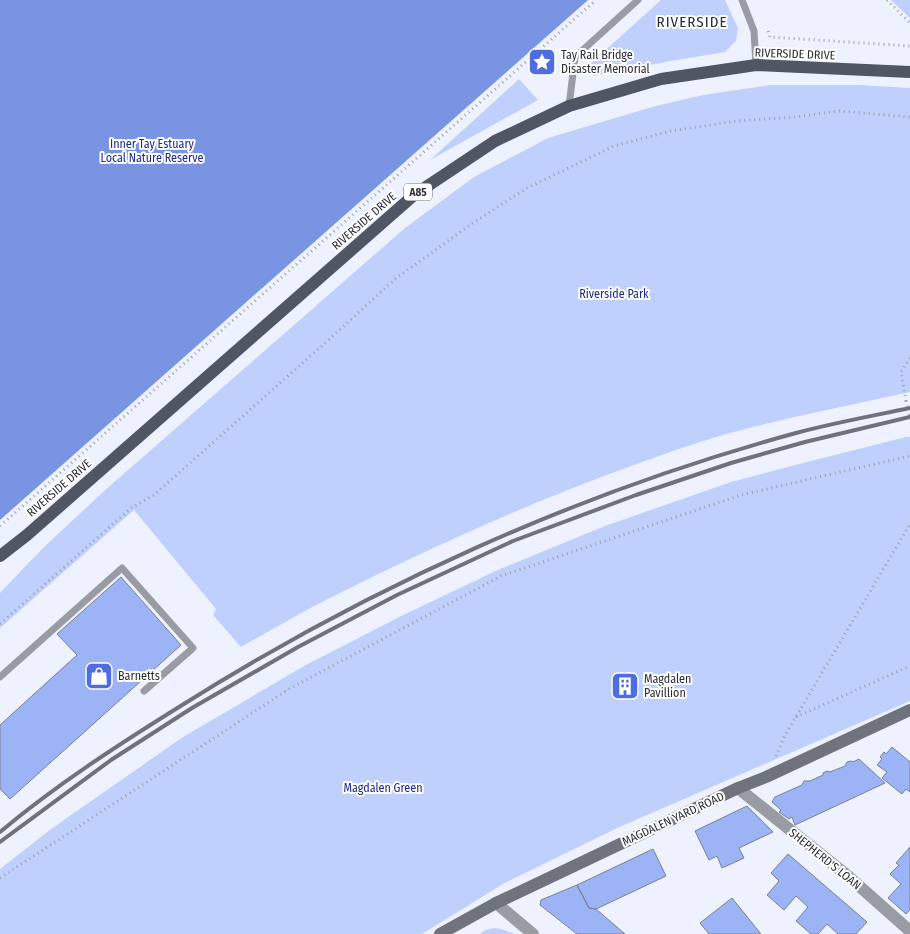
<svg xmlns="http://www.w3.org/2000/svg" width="910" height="934" viewBox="0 0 910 934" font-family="'Fira Sans Condensed',sans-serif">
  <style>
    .green { fill: #bfd0fc }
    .water { fill: #7894e2 }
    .building { fill: #9cb4f5; stroke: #7a8091 }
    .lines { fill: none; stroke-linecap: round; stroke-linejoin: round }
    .path { stroke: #9da0aa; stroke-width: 3; stroke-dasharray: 1 4; stroke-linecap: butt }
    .lane { stroke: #999ca4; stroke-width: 7 }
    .street { stroke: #999ca4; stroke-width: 12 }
    .secondary { stroke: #6f737e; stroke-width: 12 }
    .primary { stroke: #515664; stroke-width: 12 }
    .rail { stroke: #6f727b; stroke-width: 4 }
    .path-bridge { stroke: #9da0aa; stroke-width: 3; stroke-dasharray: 1 4; stroke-linecap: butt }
    .labels { text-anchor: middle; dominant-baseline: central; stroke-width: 4; stroke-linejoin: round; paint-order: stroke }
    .shield { fill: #fff; stroke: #6b6d72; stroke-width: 1 }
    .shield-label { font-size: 11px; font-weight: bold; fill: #2b2e35 }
    .street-label { font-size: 12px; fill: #2b2e35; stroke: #fff }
    .poi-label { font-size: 12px; fill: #2b2e35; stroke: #fff; text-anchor: start }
    .park-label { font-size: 12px; fill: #1a2b85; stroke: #fff }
    .quarter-label { font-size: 15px; letter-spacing: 1px; fill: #2b2e35; stroke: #fff }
  </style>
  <rect width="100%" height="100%" fill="#eef2fe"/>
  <path class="green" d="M661,0H725L738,28L736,41L725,52L671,61L593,76L589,65Z
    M891,0H910V18Z
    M519,79L538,100L430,160Z
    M770,85H859L910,88V392C839,408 766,421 697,443C570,485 446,539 328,599C298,614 270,631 241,647L213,615L216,609L134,510L0,628V593L42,549L104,491L405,228L474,177L548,138L652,107L703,95Z
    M906,437H910V701L615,829L503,884L422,934H0V869L51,829L183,737L304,666L401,616L500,569L605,526L731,482L811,461Z
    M494,928L501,929L515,934H480L485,930Z"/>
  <path class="water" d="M0,0H588L0,520Z"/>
  <path class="building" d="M121,577L181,645L10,799L0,789V725L77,655L57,634Z
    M612 686a13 13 0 1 1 26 0a13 13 0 1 1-26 0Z
    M892,747L910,762V792L906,789L902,794L882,778L887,772L877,765L882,759L880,757L884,752L886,754Z
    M859,759L885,783L795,825L792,817L789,819L779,812L781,810L772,802L775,797L802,785L804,781H810L823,775V773L827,771L830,772L845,766L847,762L851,761L853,762Z
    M747,806L773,832L739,848L744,858L722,868L717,856L709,860L695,831Z
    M910,847V910L906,914L888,898L901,884L890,874L899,865L896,863Z
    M653,849L666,876L596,909L589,908L577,885Z
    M788,854L867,922L856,934H838L827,924L818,934H811L796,921L808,907L796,896L784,910L767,895L779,881L771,873Z
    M577,885L589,908L596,909L625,934H577L540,905L541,900Z
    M732,898L761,934H709L700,923Z"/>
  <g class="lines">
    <path class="path" d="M887,0L910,23
      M768,31L770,37L910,46
      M906,401L901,372L910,358
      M908,409L910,416
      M0,526L596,0
      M0,624L131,508L154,495L333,336L395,279L473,223L527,188L614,146L671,131L736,121L795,117L839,111L910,117
      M796,717L910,666
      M776,756L784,737L910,524
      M0,878L289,689L501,576L741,495L910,456"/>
    <path class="lane" d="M742,0L754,31L756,65
      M569,106L575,57L638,0
      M0,677L122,568L193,648L144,691"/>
    <path class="street" d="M738,788L849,877L910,931
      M496,903L533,934"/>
    <path class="secondary" d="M440,934L496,903L738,788L766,777L910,710"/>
    <path class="primary" d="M0,556L27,535L414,195L495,141L569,106L661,79L756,65L910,72"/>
    <path class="rail" d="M0,832C56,785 118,745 179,707C369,587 579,492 796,433C833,423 872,416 910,408
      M0,842L111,760L192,708L298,647L397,595L513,541L636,495L731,463L805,442L910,417"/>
    <path class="path-bridge" d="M906,401L908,409"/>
  </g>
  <defs>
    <g id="sight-square" transform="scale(1.4375)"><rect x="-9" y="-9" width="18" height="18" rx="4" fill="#4d6de1" stroke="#fff"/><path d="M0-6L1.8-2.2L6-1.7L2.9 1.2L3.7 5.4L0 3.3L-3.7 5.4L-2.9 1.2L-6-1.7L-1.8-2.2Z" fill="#fff"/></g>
    <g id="shop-square" transform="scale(1.4375)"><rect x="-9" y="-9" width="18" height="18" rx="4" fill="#4d6de1" stroke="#fff"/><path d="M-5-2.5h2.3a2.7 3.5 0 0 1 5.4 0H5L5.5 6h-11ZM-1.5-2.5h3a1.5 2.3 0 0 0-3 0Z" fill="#fff"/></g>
    <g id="building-square" transform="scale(1.4375)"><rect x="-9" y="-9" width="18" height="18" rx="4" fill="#4d6de1" stroke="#fff"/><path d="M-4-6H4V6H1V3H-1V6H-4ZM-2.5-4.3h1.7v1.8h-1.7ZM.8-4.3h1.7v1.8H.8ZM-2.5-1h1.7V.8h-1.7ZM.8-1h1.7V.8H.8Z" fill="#fff"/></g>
  </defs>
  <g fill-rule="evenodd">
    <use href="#sight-square" x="542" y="62"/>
    <use href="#shop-square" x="99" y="676"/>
    <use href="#building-square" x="625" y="686"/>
  </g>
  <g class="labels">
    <rect class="shield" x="404" y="183.5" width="28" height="17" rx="4"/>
    <g class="shield-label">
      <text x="418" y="192">A85</text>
    </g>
    <g class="street-label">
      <text transform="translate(795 54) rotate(2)">RIVERSIDE DRIVE</text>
      <text transform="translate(364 221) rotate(-41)">RIVERSIDE DRIVE</text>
      <text transform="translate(59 488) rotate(-41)">RIVERSIDE DRIVE</text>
      <text transform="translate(673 819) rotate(-25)">MAGDALEN YARD ROAD</text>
      <text transform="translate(825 859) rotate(39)">SHEPHERD'S LOAN</text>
    </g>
    <g class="poi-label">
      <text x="561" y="55">Tay Rail Bridge<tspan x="561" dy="14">Disaster Memorial</tspan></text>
      <text x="118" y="676">Barnetts</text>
      <text x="644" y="679">Magdalen<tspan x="644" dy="14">Pavillion</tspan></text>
    </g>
    <g class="park-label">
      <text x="152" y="144">Inner Tay Estuary<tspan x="152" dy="14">Local Nature Reserve</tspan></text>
      <text x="614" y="294">Riverside Park</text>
      <text x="383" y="788">Magdalen Green</text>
    </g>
    <g class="quarter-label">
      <text x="692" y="22">RIVERSIDE</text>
    </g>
  </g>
</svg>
